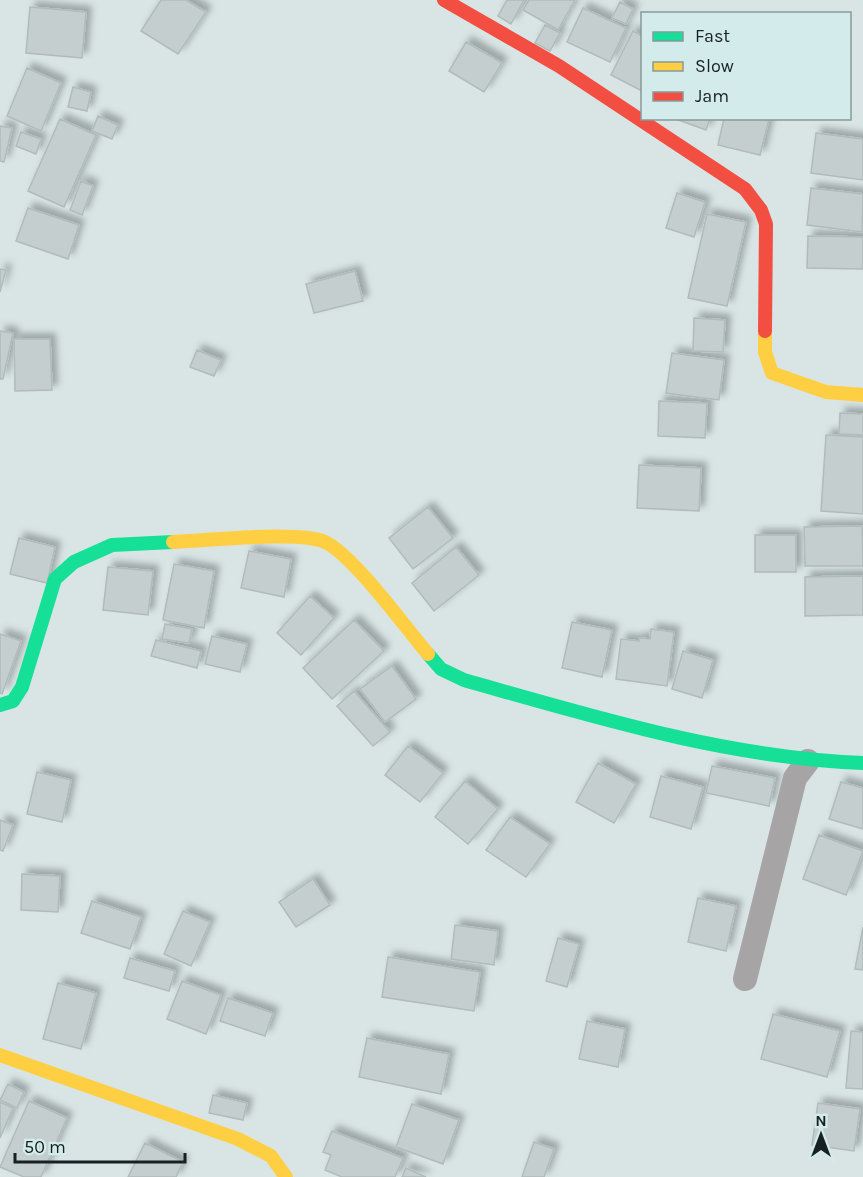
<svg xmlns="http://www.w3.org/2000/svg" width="863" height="1177" viewBox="0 0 863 1177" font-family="Karla,sans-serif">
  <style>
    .building { fill: #c5cece; stroke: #b0bbbb; stroke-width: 1.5; filter: url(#shadow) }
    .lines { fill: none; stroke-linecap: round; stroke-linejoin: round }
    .street { stroke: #a7a4a5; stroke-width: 24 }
    .fast { stroke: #16e098; stroke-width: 14 }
    .slow { stroke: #ffcf43; stroke-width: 14 }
    .jam { stroke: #f24e42; stroke-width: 14 }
  </style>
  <defs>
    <filter id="shadow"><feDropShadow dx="5.5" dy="-5.5" stdDeviation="3" flood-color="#0004"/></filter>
  </defs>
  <rect width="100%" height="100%" fill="#d9e5e5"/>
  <path class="building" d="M161,0H186L206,12L178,54L141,31Z
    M507,0H524L511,24L498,16Z
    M529,0H575L558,30L523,10Z
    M620,2L633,9L626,24L612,18Z
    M30,7L86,12L82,58L26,53Z
    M583,8L626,28L610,62L567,42Z
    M545,25L560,33L550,51L535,43Z
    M633,31L642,36V91L611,75Z
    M466,42L502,63L484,92L449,71Z
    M27,68L61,83L41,131L7,116Z
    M73,87L91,92L87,111L68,107Z
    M98,116L118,125L112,139L92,131Z
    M673,118H710L706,130Z
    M724,118L769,119L760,155L718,145Z
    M60,119L96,135L64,207L28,191Z
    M0,126L12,128L4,162L0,161Z
    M21,132L41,139L36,154L16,146Z
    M816,133L863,139V180L811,173Z
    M81,181L93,186L82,215L70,210Z
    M811,188L863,194L862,232L807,225Z
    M677,193L705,202L694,237L666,228Z
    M28,208L79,225L68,259L16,241Z
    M707,214L746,222L727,306L688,298Z
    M808,236L863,237V269L807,268Z
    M0,269L6,270L0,292Z
    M355,271L363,301L314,313L306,284Z
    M694,318L725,320L723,352L693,351Z
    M0,331L13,333L3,379H0Z
    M14,339H50L52,390L15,391Z
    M197,350L221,360L214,376L190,367Z
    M672,353L724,360L719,400L666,393Z
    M659,401L707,403L705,438L658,436Z
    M840,413L863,414V435L839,434Z
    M826,435L863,437V514L821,511Z
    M639,465L701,468L699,511L637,508Z
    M428,507L453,538L413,569L389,538Z
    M862,526L863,566H805L804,527Z
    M755,535H796V572H755Z
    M19,538L55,547L47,583L10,574Z
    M456,547L479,575L434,611L412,583Z
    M249,551L291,559L284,597L241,588Z
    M174,564L214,571L204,628L163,620Z
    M108,567L153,571L148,615L103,610Z
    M863,576V615L805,616V577Z
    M310,596L334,618L301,655L277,633Z
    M354,620L384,651L332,699L303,668Z
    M572,622L612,630L602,677L562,668Z
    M165,624L192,629L189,643L162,639Z
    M651,629L674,632L667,686L616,679L621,639L639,641V638L650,639Z
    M0,634L21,641L2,694L0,693Z
    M212,636L247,644L240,672L205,664Z
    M156,640L201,651L197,668L151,656Z
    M683,651L713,660L702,698L672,689Z
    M392,666L416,699L385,722L360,689Z
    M354,691L390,732L373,746L337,706Z
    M408,746L443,773L420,802L385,775Z
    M598,763L636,784L614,823L576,802Z
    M712,766L775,778L769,806L706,793Z
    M37,772L71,780L62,822L27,814Z
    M661,776L703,787L691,829L650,817Z
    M465,781L498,809L468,844L435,817Z
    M841,782L863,788V829L829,819Z
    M510,817L550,844L526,877L486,850Z
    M0,820L13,825L3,851L0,850Z
    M819,835L863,851L846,895L803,879Z
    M22,874L60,876L58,912L21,910Z
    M313,879L330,905L296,927L279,902Z
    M698,898L736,906L726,951L688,942Z
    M92,901L141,917L130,949L81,933Z
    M183,911L210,922L191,966L164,954Z
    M455,925L498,931L494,965L451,959Z
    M863,927V970L855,969Z
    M558,938L579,944L567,987L546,981Z
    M388,957L480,972L474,1011L382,997Z
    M130,958L175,971L169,991L124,978Z
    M182,981L221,995L206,1034L167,1019Z
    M58,983L96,993L81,1049L43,1039Z
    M228,998L273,1013L265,1036L220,1021Z
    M773,1014L840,1031L827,1077L761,1059Z
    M587,1021L625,1029L618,1067L579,1059Z
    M851,1031L863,1032V1089L846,1088Z
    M367,1038L449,1054L441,1094L359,1077Z
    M8,1084L24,1092L17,1108L0,1100Z
    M213,1095L247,1103L243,1120L209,1113Z
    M29,1101L67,1118L41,1177H24L0,1167Z
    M0,1102L13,1108L0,1138Z
    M818,1103L860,1109L854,1151L812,1145Z
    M412,1104L459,1120L443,1164L396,1147Z
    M332,1131L403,1158L395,1177H342L325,1170L331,1155L323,1152Z
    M534,1142L554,1149L544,1177H522Z
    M145,1143L183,1162L176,1177H128Z
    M406,1168L426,1177H402Z"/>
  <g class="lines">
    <path class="street" d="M745,979L795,778L808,761"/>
    <path class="fast" d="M428,654L441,669L464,680C595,717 727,758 863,763
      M0,705L13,701L22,687L55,579L74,562L112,545L173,542"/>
    <path class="slow" d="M765,331V352L772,373L826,392L863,395
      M173,542C205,541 301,530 325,542C353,555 405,627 428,654
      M0,1055L238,1139L271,1156L286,1177"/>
    <path class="jam" d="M444,0L559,66L745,189L761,210L766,224L765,331"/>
  </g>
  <rect x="641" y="12" width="210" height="108" fill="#d3ebeb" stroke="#889a9a" stroke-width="1.5"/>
  <rect x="653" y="32" width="30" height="9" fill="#16e098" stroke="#889a9a" stroke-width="1.5"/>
  <text x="695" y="42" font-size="18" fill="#182121">Fast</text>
  <rect x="653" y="62" width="30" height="9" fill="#ffcf43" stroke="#889a9a" stroke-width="1.5"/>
  <text x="695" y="72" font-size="18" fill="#182121">Slow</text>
  <rect x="653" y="92" width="30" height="9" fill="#f24e42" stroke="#889a9a" stroke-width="1.5"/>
  <text x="695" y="102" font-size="18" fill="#182121">Jam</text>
  <g transform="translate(821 1135)" stroke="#d3ebeb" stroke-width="4.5" paint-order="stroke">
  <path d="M0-4.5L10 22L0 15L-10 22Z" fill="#182121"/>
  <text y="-9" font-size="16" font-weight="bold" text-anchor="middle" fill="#182121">N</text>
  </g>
  <path d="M15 1153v9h170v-9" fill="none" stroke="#182121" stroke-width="3"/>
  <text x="24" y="1153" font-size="18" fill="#182121" stroke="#d3ebeb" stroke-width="4.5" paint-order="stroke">50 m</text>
</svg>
